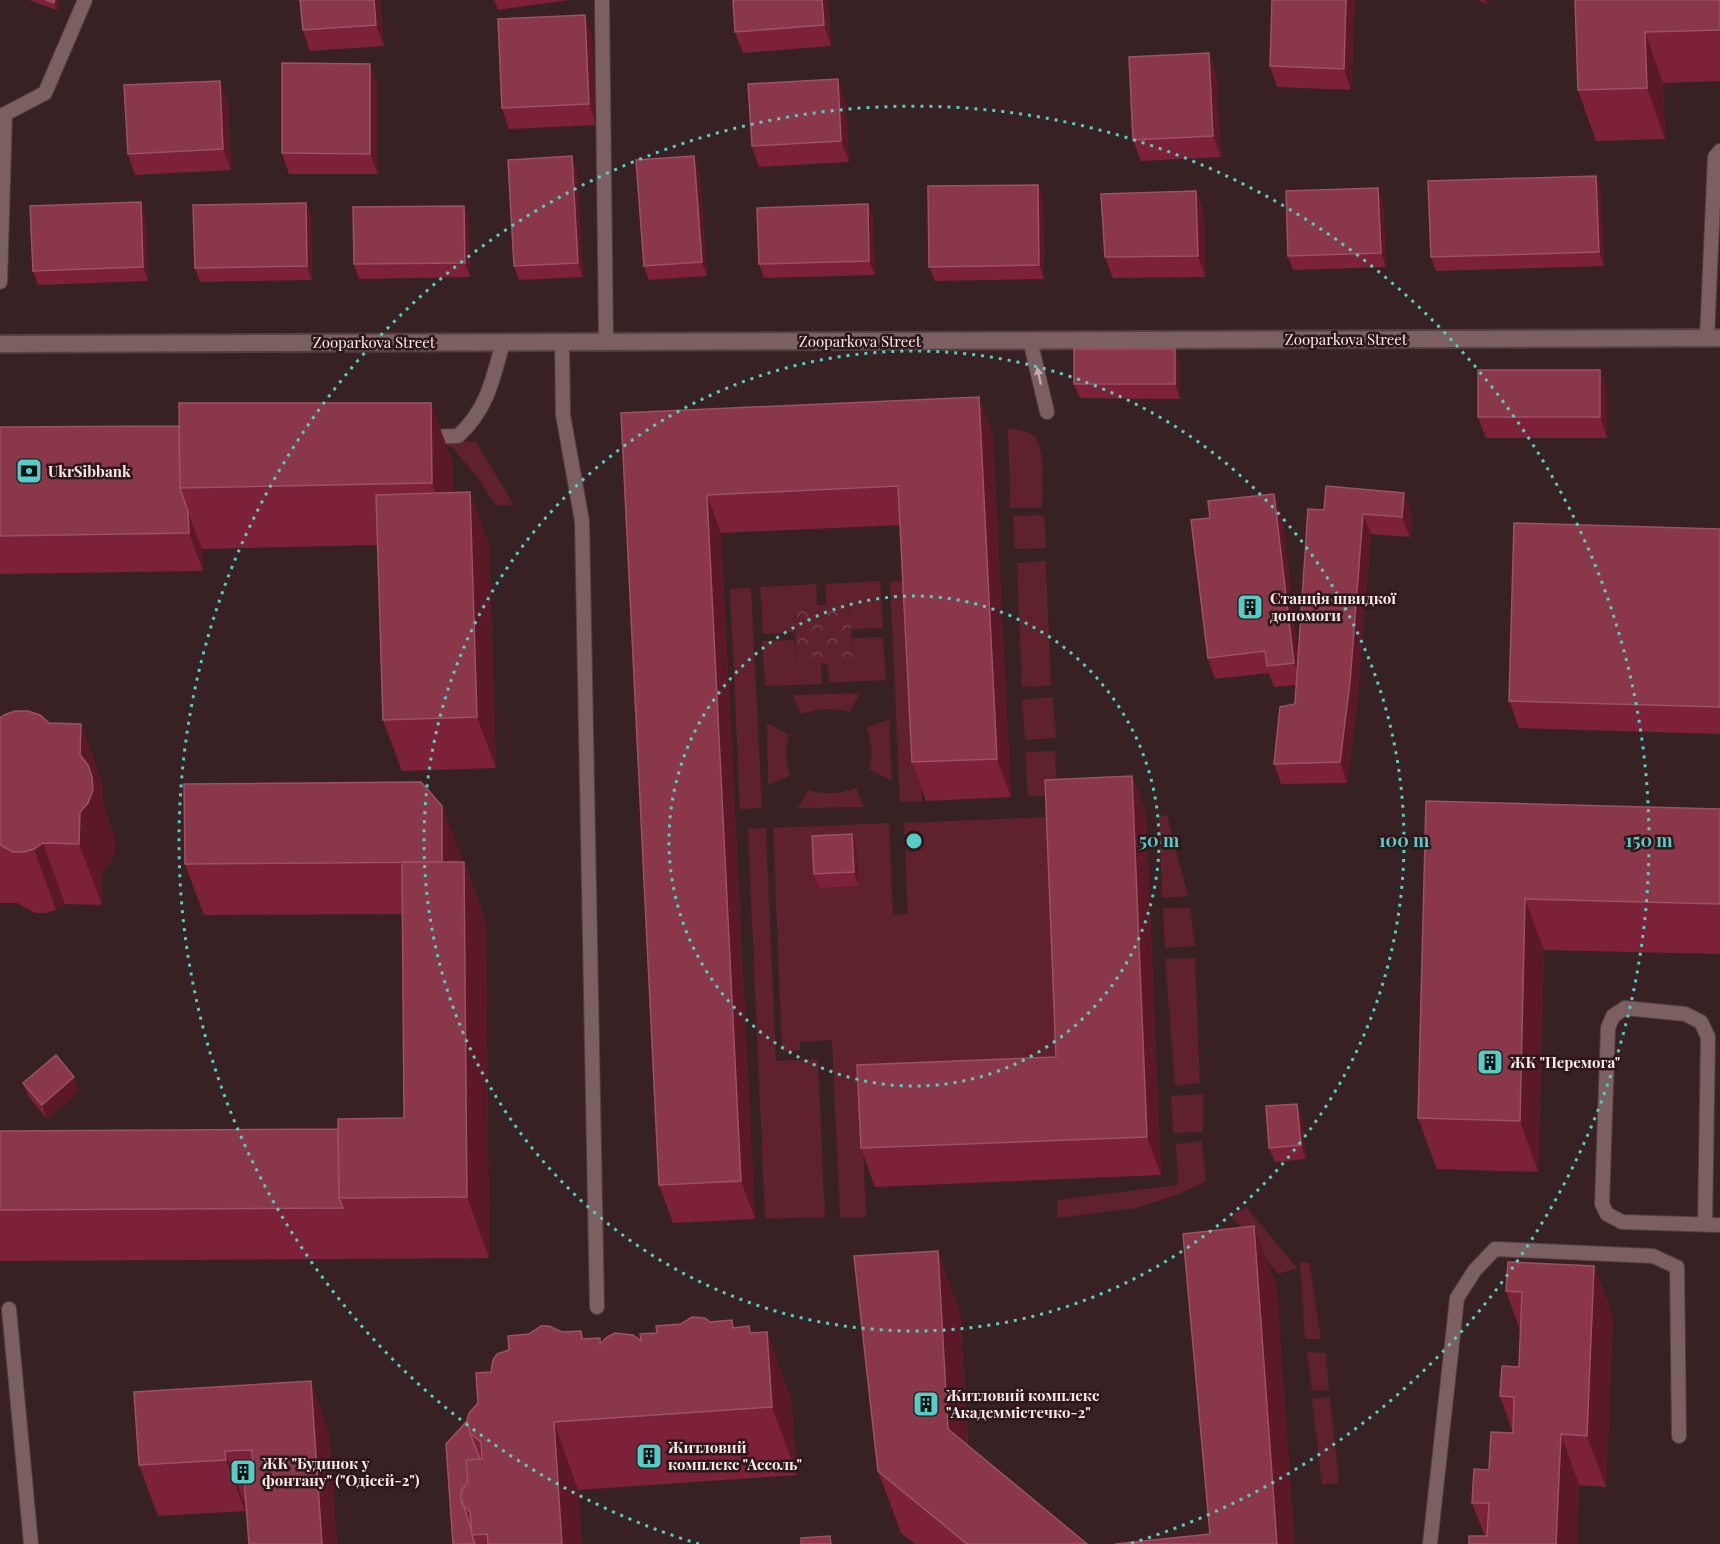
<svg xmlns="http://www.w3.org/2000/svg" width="1720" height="1544" viewBox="0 0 1720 1544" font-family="'Playfair Display',serif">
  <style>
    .grass { fill: #5f212b }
    .forest { fill: url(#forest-crowns) }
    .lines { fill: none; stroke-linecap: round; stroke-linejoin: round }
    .service-casing { stroke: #534041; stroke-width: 16 }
    .minor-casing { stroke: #534041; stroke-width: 20 }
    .service { stroke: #7b5f61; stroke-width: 14 }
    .minor { stroke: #7b5f61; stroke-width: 16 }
    .wall { fill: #7c2137 }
    .shaded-wall { fill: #5b1827 }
    .building { fill: #8a374a; stroke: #9b5263; stroke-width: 1.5 }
    .oneway { fill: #c0abac }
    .ring { fill: none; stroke: #54cdc7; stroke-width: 3; stroke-dasharray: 3 6 }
    .labels { text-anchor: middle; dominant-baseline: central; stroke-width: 5; stroke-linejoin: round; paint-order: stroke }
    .street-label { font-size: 15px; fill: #f9e9ea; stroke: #2d1719 }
    .poi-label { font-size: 15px; font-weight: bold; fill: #f9e9ea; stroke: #2d1719; text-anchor: start }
    .centre { fill: #54cdc7; stroke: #2d1719; stroke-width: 3 }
    .ring-label { font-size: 18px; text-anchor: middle; font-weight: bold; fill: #54cdc7; stroke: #2d1719; stroke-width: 5; stroke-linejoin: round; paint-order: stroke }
  </style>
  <defs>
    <pattern id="forest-crowns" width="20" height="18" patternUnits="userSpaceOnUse" patternTransform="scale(1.5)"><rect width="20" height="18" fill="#5f212b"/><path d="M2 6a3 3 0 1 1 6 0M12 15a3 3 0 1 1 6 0" fill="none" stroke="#77414a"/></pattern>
  </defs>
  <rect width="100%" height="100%" fill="#382123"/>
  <path class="grass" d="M1008,428C1017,430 1028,430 1035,437C1046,450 1042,491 1042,508H1010Z
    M438,441L476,442L514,505H495L478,478L453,448Z
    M1044,515L1046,548L1015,549L1013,516Z
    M1046,561L1051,686L1022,687L1017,563Z
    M880,581L883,628L851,629L850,604L826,605L825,584Z
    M911,581L922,801L900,802L890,582Z
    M816,584L817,606L794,607L795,632L763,634L760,587Z
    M751,588L762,808L740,809L730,589Z
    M883,637L886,680L829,683L828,663L853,662L852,638Z
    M795,640L797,664L821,663L822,684L765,686L762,641Z
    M860,693L850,712C832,708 820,708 801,714L793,695Z
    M1053,697L1056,738L1025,740L1022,700Z
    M889,719L892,781L869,769C873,754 872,743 867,728Z
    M767,723L789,735C785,751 786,762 790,776L768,785Z
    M1055,751L1057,795L1028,797L1025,752Z
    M856,788L864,807L798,808L808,790C826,795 838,794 856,788Z
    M1167,815L1188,896L1162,898L1159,816Z
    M1049,817L1060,1088L861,1096L866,1217L840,1218L832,1040L800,1042V1050L782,1051L773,828L889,823L893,915L908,914L904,823Z
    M766,828L776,1061L818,1059L825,1217L765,1219L748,829Z
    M1163,908H1190L1195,946L1165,948Z
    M1195,958L1200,1083L1175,1086L1165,959Z
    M1203,1094V1132L1173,1133L1171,1096Z
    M1202,1141L1206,1181L1179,1194L1137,1208L1057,1218V1200L1178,1185L1176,1144Z
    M1246,1207L1297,1268L1278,1274L1231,1216Z
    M1309,1262L1321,1339H1305L1300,1263Z
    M1307,1352L1326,1353L1329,1390L1312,1391Z
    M1330,1397L1339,1483L1322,1485L1312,1399Z"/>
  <path class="forest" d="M850,604L853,662L797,665L794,606Z"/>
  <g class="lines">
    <g class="service-casing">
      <path id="service" d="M602,0L606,342
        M0,282L5,114L45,93L85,0
        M1707,338L1715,157L1720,151
        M1030,340L1047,412
        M562,341L563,415L582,521L597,1307
        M426,437L458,436C487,410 493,379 503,342
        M1705,1225L1708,1037L1701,1022L1685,1014L1625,1008L1613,1016L1608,1028L1602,1204L1607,1214L1622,1222L1720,1225
        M9,1309L31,1544
        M1430,1544L1457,1298L1475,1270L1495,1249L1653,1256L1677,1267L1679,1436"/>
    </g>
    <g class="minor-casing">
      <path id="minor" d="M0,344L1720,338"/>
    </g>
    <use href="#service" class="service"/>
    <use href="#minor" class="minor"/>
  </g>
  <path class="wall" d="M29,0H60L57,10Z
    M380,0L384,46L310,51L303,30Z
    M494,0H569L498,10Z
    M828,0L831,46L743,53L735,32Z
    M1272,0H1355L1351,90L1277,87L1270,66Z
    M1479,0H1490L1486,5Z
    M1575,0H1720V81L1663,83L1665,139L1596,141L1578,90Z
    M592,35L596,125L509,129L502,108Z
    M1216,74L1221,157L1141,161L1133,140Z
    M378,85V174H289L282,153Z
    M845,100L849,162L759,167L752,146Z
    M228,101L231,170L135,175L128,154Z
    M577,170L583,277L519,280L514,266Z
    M699,170L707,276L649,280L644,266Z
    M1038,185L1043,199L1044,279L935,281L929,267Z
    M1378,188L1383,202L1386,267L1293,270L1288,256Z
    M1601,190L1604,266L1436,271L1431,257Z
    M1196,191L1204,212L1205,277L1113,278L1105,257Z
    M306,203L311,217L312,280L200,282L195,268Z
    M868,204L873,218L875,275L764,278L759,264Z
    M464,206L469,220L470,277L359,279L354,264Z
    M146,217L148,281L38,285L33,271Z
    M1175,349L1180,363V399L1080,398L1074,384Z
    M1600,370L1607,391V438H1486L1478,417Z
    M431,403L453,464V492L489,543L496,768L402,771L383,720L378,545L202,549L203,571L0,574V427L179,426Z
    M621,413L993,435L1011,797L926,801L912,762L900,525L721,533L755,1219L673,1223L659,1185Z
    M1308,509L1412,514L1410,537L1371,534L1357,703L1347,783L1281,784L1274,764L1295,704L1296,685L1274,687L1269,673L1215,679L1208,658L1282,514L1298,656Z
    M1720,529V734L1519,728L1509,701Z
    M0,718L49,723L81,724L103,785V804L115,838V851L110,864L102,873V905L65,904L56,910L46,913H35L17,903H0Z
    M1132,776L1146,814L1161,1175L875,1187L861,1148L1056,1057Z
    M1426,801L1720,809V954L1544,950L1538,1172L1437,1169L1418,1118Z
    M442,806L461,857V862H464L486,923L489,1258L0,1261V1131L338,1129L404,1118L402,914L204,915L185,864Z
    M857,848L859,886L819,888L814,874Z
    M74,1077L79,1091L47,1119L29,1097L23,1083Z
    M1302,1118L1306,1159L1275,1162L1269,1148Z
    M1594,1266L1613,1317L1606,1487L1579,1485L1577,1544L1485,1536L1472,1503L1489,1470L1513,1433L1500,1396L1519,1367L1520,1330L1506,1291Z
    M960,1312L968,1445L1087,1544H915L901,1533L878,1471Z
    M732,1320L734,1328L749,1326L752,1333L767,1332L791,1400L797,1475L578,1490L582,1544H453L467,1421L478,1403L491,1372L562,1332L581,1331L584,1339L602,1342L641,1341L657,1333L710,1322Z
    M329,1432L337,1544H249L246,1502H244L245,1511L158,1516L139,1465Z"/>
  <path class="shaded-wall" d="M55,0H60L57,10L54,3Z
    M374,0H380L384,46L376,25Z
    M822,0H828L831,46L824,25Z
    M1346,0H1355L1351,90L1344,69Z
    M1484,0H1490L1486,5Z
    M585,15L592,35L596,125L589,104Z
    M1645,32L1663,83L1665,139L1647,88Z
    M1209,53L1216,74L1221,157L1213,136Z
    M370,64L378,85V174L370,154Z
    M838,79L845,100L849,162L841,141Z
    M220,81L228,101L231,170L223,149Z
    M572,156L577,170L583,277L578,263Z
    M694,156L699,170L707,276L702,262Z
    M1596,176L1601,190L1604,266L1599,252Z
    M1038,185L1043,199L1044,279L1039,265Z
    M1378,188L1383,202L1386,267L1381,253Z
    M1196,191L1204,212L1205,277L1198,256Z
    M141,202L146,217L148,281L143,267Z
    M306,203L311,217L312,280L307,266Z
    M868,204L873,218L875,275L869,261Z
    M464,206L469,220L470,277L465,263Z
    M1175,349L1180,363V399L1175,384Z
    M1600,370L1607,391V438L1600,417Z
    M979,397L993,435L1011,797L997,759Z
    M431,403L453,464L454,544L432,483Z
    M470,492L489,543L496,768L477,717Z
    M1404,493L1412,514L1410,537L1402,517Z
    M1274,494L1282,514L1302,684L1294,663Z
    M707,495L721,533L755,1219L741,1181Z
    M188,512L202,549L203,571L189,533Z
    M1363,514L1371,534L1357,703L1347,783L1340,762Z
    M81,724L103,785V804L115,838V851L110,864L102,873V905L79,844Z
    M1132,776L1146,814L1161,1175L1147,1137Z
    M442,806L461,857V923L442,872Z
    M852,834L857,848L859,886L854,872Z
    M43,843L65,904L56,910L34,849Z
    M464,862L486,923L489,1258L467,1197Z
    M1525,899L1544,950L1538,1172L1520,1121Z
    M74,1077L79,1091L47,1119L42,1105Z
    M1297,1104L1302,1118L1306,1159L1301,1145Z
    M1254,1226L1277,1287L1295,1544H1277Z
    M938,1251L960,1312L970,1490L948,1429Z
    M1594,1266L1613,1317L1606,1487L1587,1436Z
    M749,1326L770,1384L767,1332L791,1400L797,1475L772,1407L750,1333Z
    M311,1381L329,1432L337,1544H322Z
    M554,1422L578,1490L582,1544H562Z
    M1561,1434L1579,1485L1577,1544H1556Z
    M225,1451L244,1502L245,1511L226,1460Z"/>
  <path class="building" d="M46,0H55L54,3Z
    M300,0H374L376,25L303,30Z
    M733,0H822L824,25L735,32Z
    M1272,0H1346L1344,69L1270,66Z
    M1575,0H1720V30L1645,32L1647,88L1578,90Z
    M585,15L589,104L502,108L498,19Z
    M1209,53L1213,136L1133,140L1129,57Z
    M282,63L370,64V154L282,153Z
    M838,79L841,141L752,146L748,84Z
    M220,81L223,149L128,154L124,85Z
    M572,156L578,263L514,266L508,160Z
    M694,156L702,262L644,266L636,160Z
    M1596,176L1599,252L1431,257L1428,181Z
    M1038,185L1039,265L929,267L928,186Z
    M1378,188L1381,253L1288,256L1286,191Z
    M1196,191L1198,256L1105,257L1101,194Z
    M141,202L143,267L33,271L30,206Z
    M306,203L307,266L195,268L193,205Z
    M868,204L869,261L759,264L757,208Z
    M464,206L465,263L354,264L353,207Z
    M1074,349H1175V384H1074Z
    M1478,370H1600V417H1478Z
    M979,397L997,759L912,762L898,486L707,495L741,1181L659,1185L621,413Z
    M179,403H431L432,483L180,488Z
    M179,426L180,488L188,512L189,533L0,536V427Z
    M1326,486L1404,493L1402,517L1363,514L1350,682L1340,762L1274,764L1280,707L1295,704L1308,509L1324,510Z
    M470,492L477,717L383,720L376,495Z
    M1274,494L1294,663L1267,666L1265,651L1208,658L1191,520L1210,518L1208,501Z
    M1514,523L1720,529V707L1509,701Z
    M15,711H28L40,715L49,723L81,724L80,755L88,765L92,777L93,790L88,803L80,812L79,844L43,843L34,849L24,852H13L0,845V718L4,715Z
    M1132,776L1147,1137L861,1148L857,1065L1056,1057L1045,780Z
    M421,782L442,806V862L185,864L184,784Z
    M1426,801L1720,809V904L1525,899L1520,1121L1418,1118Z
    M852,834L854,872L814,874L812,836Z
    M402,862H464L467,1197L339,1198L338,1119L404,1118Z
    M56,1055L74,1077L42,1105L23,1083Z
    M1297,1104L1301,1145L1269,1148L1266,1106Z
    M338,1129L339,1198L343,1208L0,1210V1131Z
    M1254,1226L1277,1544H1115L1210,1534L1183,1234Z
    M938,1251L948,1429L1087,1544H967L878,1471L854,1256Z
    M1508,1262L1594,1266L1587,1436L1561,1434L1556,1544H1469V1536H1487L1489,1503H1472L1474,1469L1489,1470L1491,1432L1513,1433L1514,1397L1500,1396L1502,1366L1519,1367L1522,1292L1506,1291Z
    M692,1317L705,1318L710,1322L732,1320L733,1328L749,1326L750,1333L767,1332L772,1407L554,1422L562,1544H488L487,1534L472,1535L470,1512L462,1504L461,1498V1491L468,1482L466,1460L482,1459L481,1442L470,1433L467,1420L469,1413L478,1403L476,1373L491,1372L493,1360L497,1354L509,1350L508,1336L529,1334L541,1326H549L562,1332L581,1331L582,1339L600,1338V1344L607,1337L615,1333L633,1335L641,1341L640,1334L657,1333L656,1326L681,1324Z
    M311,1381L322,1544H249L243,1464H253L252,1450L225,1451L226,1460L139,1465L134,1392Z
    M467,1421L470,1433L480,1459L466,1460L468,1482L461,1491V1498L471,1529L472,1535L475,1544H453L446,1444Z
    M830,1536L831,1544H801V1538Z"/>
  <defs><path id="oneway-solid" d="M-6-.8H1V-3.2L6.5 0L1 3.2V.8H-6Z" transform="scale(1.5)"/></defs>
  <use class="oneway" href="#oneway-solid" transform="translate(1039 376) rotate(-103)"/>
  <g class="ring">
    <circle cx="914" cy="841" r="245"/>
    <circle cx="914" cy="841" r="490"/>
    <path d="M699 1544A735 735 0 1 1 1129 1544"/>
  </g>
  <defs>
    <g id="bank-square" transform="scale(1.35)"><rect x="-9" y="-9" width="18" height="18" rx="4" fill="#54cdc7" stroke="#2d1719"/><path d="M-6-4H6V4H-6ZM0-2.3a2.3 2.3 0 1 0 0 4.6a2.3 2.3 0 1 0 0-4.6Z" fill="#111"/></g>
    <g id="building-square" transform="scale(1.35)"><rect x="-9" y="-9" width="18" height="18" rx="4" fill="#54cdc7" stroke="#2d1719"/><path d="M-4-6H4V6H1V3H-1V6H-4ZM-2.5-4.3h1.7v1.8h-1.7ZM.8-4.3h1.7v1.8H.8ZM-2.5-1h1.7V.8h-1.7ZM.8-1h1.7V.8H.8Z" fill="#111"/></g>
  </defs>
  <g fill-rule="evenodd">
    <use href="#bank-square" x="29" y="471"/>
    <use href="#building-square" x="1250" y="607"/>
    <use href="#building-square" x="1490" y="1062"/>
    <use href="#building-square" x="926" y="1404"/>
    <use href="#building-square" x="649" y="1456"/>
    <use href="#building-square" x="243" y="1472"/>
  </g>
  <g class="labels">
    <g class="street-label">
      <text x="1346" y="339">Zooparkova Street</text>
      <text x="860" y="341">Zooparkova Street</text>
      <text x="374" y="342">Zooparkova Street</text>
    </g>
    <g class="poi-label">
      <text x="48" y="471">UkrSibbank</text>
      <text x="1270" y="598">Станція швидкої<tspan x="1270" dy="17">допомоги</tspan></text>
      <text x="1510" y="1062">ЖК "Перемога"</text>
      <text x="946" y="1395">Житловий комплекс<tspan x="946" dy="17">"Академмістечко-2"</tspan></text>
      <text x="668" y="1447">Житловий<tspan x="668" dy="17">комплекс "Ассоль"</tspan></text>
      <text x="262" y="1463">ЖК "Будинок у<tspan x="262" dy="17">фонтану" ("Одісей-2")</tspan></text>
    </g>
  </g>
  <circle cx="914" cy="841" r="9" class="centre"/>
  <g class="ring-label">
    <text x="1159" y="847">50 m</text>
    <text x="1404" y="847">100 m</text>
    <text x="1649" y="847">150 m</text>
  </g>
</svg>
